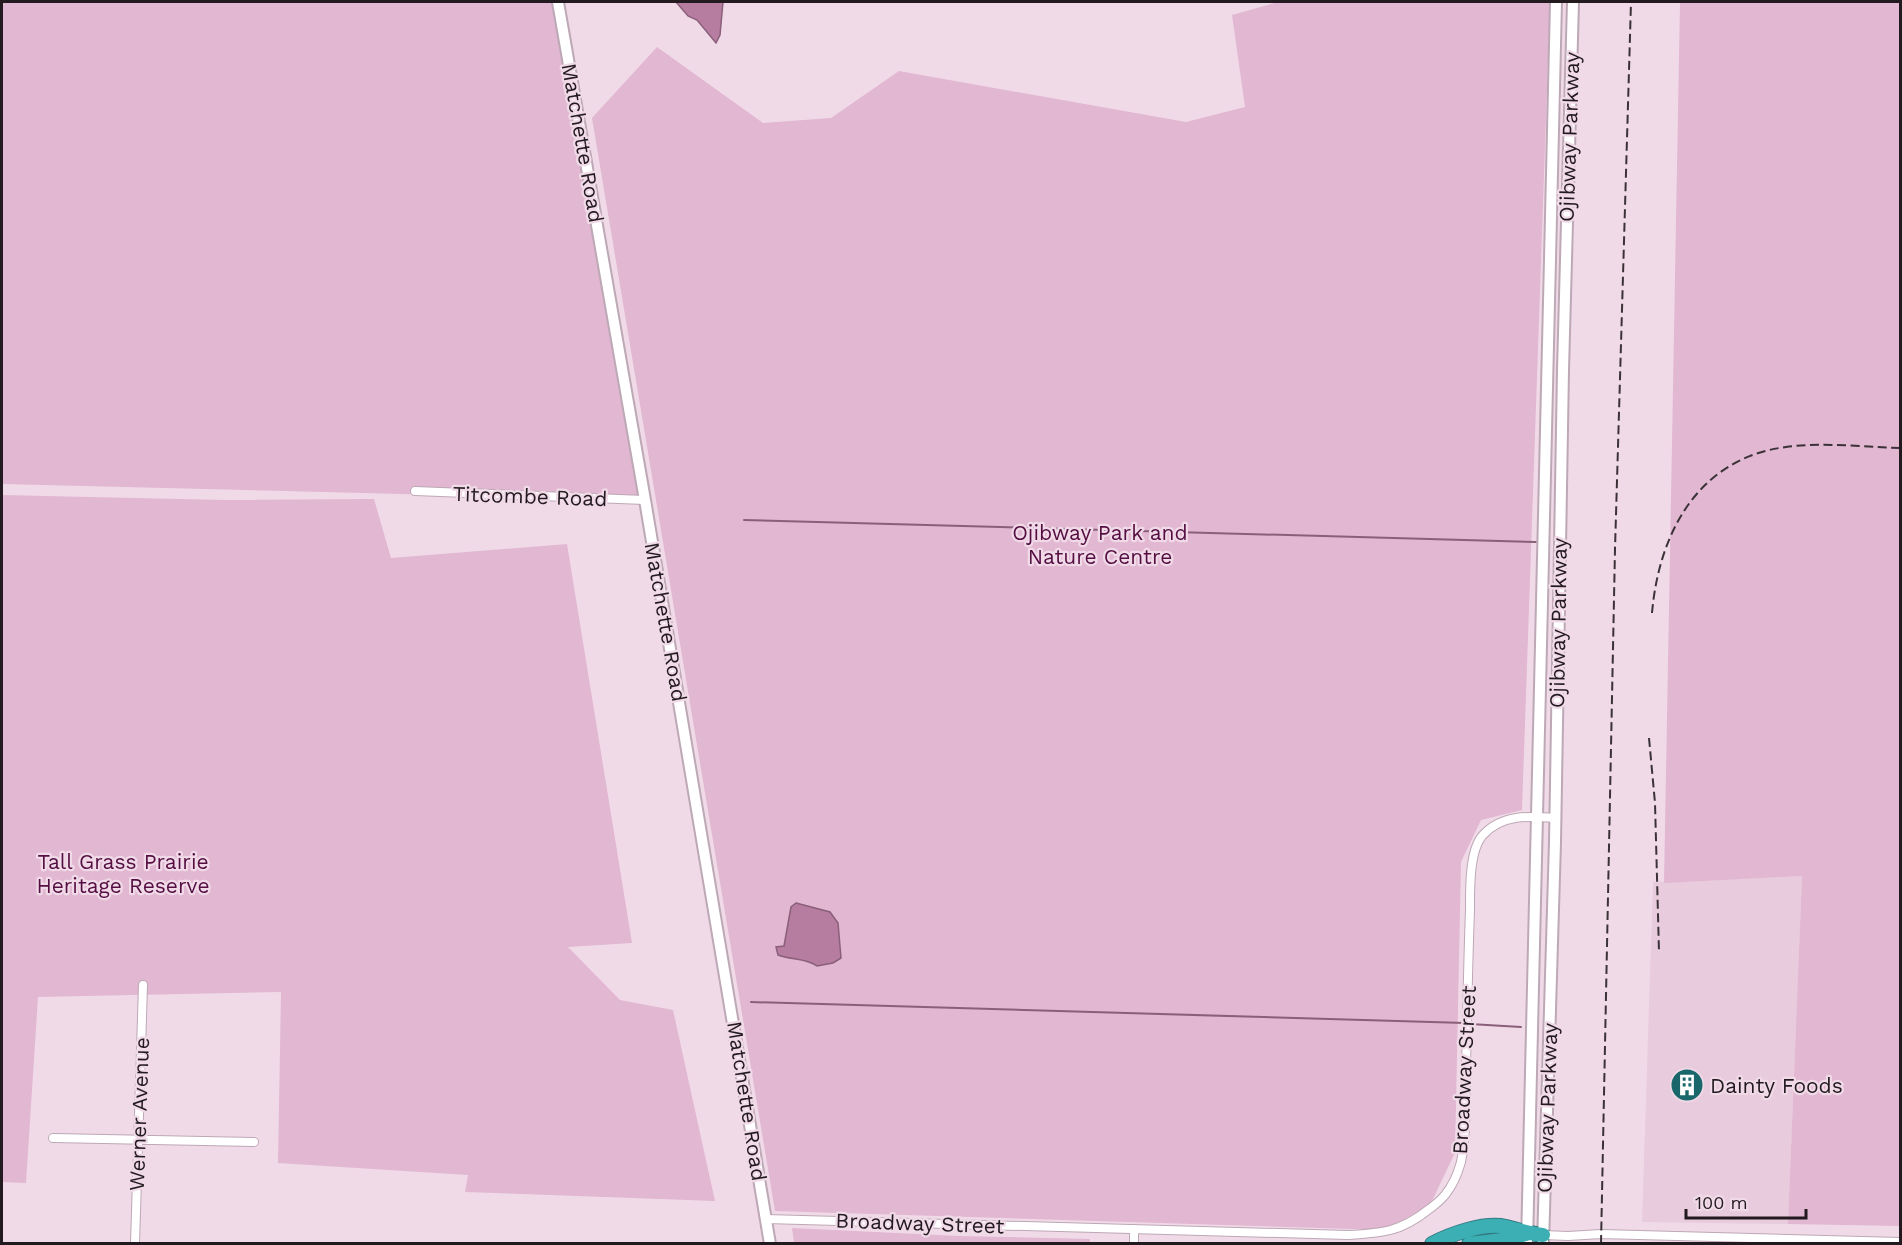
<svg xmlns="http://www.w3.org/2000/svg" width="1902" height="1245" viewBox="0 0 1902 1245" font-family="'Work Sans',sans-serif">
  <style>
    .built { fill: #e8cbdc }
    .green { fill: #e1b7d1 }
    .water { fill: #b67da1; stroke: #8a5f7a; stroke-width: 1.5 }
    .lines { fill: none; stroke-linecap: round; stroke-linejoin: round }
    .stream { stroke: #8a5f7a; stroke-width: 2 }
    .street-casing { stroke: #bda8b5; stroke-width: 10 }
    .secondary-casing { stroke: #bda8b5; stroke-width: 14 }
    .highway-casing { stroke: #327b80; stroke-width: 16 }
    .street { stroke: #fff; stroke-width: 8 }
    .secondary { stroke: #fff; stroke-width: 10 }
    .highway { stroke: #3bafb4; stroke-width: 14 }
    .rail { stroke: #3b3238; stroke-width: 2; stroke-dasharray: 9 4.5; stroke-linecap: butt }
    .labels { text-anchor: middle; dominant-baseline: central; stroke-width: 4.5; stroke-linejoin: round; paint-order: stroke }
    .street-label { font-size: 21px; fill: #221a1f; stroke: #f1dae8 }
    .park-label { font-size: 21px; fill: #540e41; stroke: #f1dae8 }
    .poi-label { font-size: 21px; fill: #221a1f; stroke: #f1dae8; text-anchor: start }
  </style>
  <rect width="100%" height="100%" fill="#f1dae8"/>
  <path class="built" d="M1802,876L1788,1224L1642,1222L1653,882Z"/>
  <path class="green" d="M2,2H556L645,500L2,484Z
    M1278,2H1550L1522,810L1481,820L1461,862L1455,1153L1430,1205L1385,1230L775,1211L592,118L657,47L763,123L831,118L899,71L1186,122L1245,107L1232,15Z
    M1680,2H1900V1226L1788,1224L1802,876L1664,883Z
    M2,495L225,500L374,499L391,558L567,544L632,943L568,947L620,1000L673,1010L715,1201L465,1192L468,1175L278,1163L281,992L38,997L26,1183L2,1182Z
    M792,1228L959,1236L1090,1239V1243H794Z"/>
  <path class="water" d="M676,2H723L720,35L716,43L697,20L688,16Z
    M796,903L830,912L838,923L841,958L833,963L817,966C806,958 791,960 778,955L776,947L784,946L791,907Z"/>
  <g class="lines">
    <path class="stream" d="M744,520L1536,542
      M751,1002L1465,1023
      M1470,1024L1521,1027"/>
    <g class="street-casing">
      <path id="street" d="M415,491L645,500
        M53,1138L254,1142
        M766,1219L1348,1235C1383,1233 1400,1232 1428,1210C1435,1205 1440,1201 1445,1195C1453,1185 1458,1173 1461,1162C1467,1133 1465,1100 1466,1070C1467,1017 1468,964 1470,910C1470,890 1469,850 1483,835C1502,814 1529,816 1555,818
        M1543,1235L1568,1236L1601,1234L1900,1242
        M135,1244L143,985
        M1134,1244V1229"/>
    </g>
    <g class="secondary-casing">
      <path id="secondary" d="M558,2L645,500L770,1244
        M1527,1244L1556,2
        M1543,1244L1555,842L1563,370L1573,2"/>
    </g>
    <g class="highway-casing">
      <path id="highway" d="M1432,1244C1451,1234 1484,1222 1506,1227C1519,1230 1530,1234 1543,1235
        M1469,1244L1503,1240L1526,1234"/>
    </g>
    <use href="#street" class="street"/>
    <use href="#secondary" class="secondary"/>
    <use href="#highway" class="highway"/>
    <path class="rail" d="M1652,613C1659,532 1699,458 1786,447C1823,442 1863,447 1900,448
      M1649,738L1655,803L1659,952
      M1601,1244L1615,549L1631,2"/>
  </g>
  <defs>
    <g id="building-disc" transform="scale(1.725)"><circle r="9.5" fill="#19676a" stroke="#f1dae8"/><path d="M-4-6H4V6H1V3H-1V6H-4ZM-2.5-4.3h1.7v1.8h-1.7ZM.8-4.3h1.7v1.8H.8ZM-2.5-1h1.7V.8h-1.7ZM.8-1h1.7V.8H.8Z" fill="#fff"/></g>
  </defs>
  <g fill-rule="evenodd">
    <use href="#building-disc" x="1687" y="1085"/>
  </g>
  <g class="labels">
    <g class="street-label">
      <text transform="translate(1569 137) rotate(-88)">Ojibway Parkway</text>
      <text transform="translate(583 143) rotate(80)">Matchette Road</text>
      <text transform="translate(530 496) rotate(2)">Titcombe Road</text>
      <text transform="translate(666 622) rotate(80)">Matchette Road</text>
      <text transform="translate(1558 623) rotate(-89)">Ojibway Parkway</text>
      <text transform="translate(1464 1070) rotate(-87)">Broadway Street</text>
      <text transform="translate(747 1101) rotate(81)">Matchette Road</text>
      <text transform="translate(1547 1108) rotate(-88)">Ojibway Parkway</text>
      <text transform="translate(139 1114) rotate(-88)">Werner Avenue</text>
      <text transform="translate(920 1223) rotate(2)">Broadway Street</text>
    </g>
    <g class="park-label">
      <text x="1100" y="532">Ojibway Park and<tspan x="1100" dy="24">Nature Centre</tspan></text>
      <text x="123" y="861">Tall Grass Prairie<tspan x="123" dy="24">Heritage Reserve</tspan></text>
    </g>
    <g class="poi-label">
      <text x="1710" y="1085">Dainty Foods</text>
    </g>
  </g>
  <rect width="1902" height="1245" fill="none" stroke="#221a1f" stroke-width="6"/>
  <path d="M1686 1209v9h120v-9" fill="none" stroke="#221a1f" stroke-width="3"/>
  <text x="1695" y="1209" font-size="18" fill="#221a1f" stroke="#f1dae8" stroke-width="4.5" paint-order="stroke">100 m</text>
</svg>
